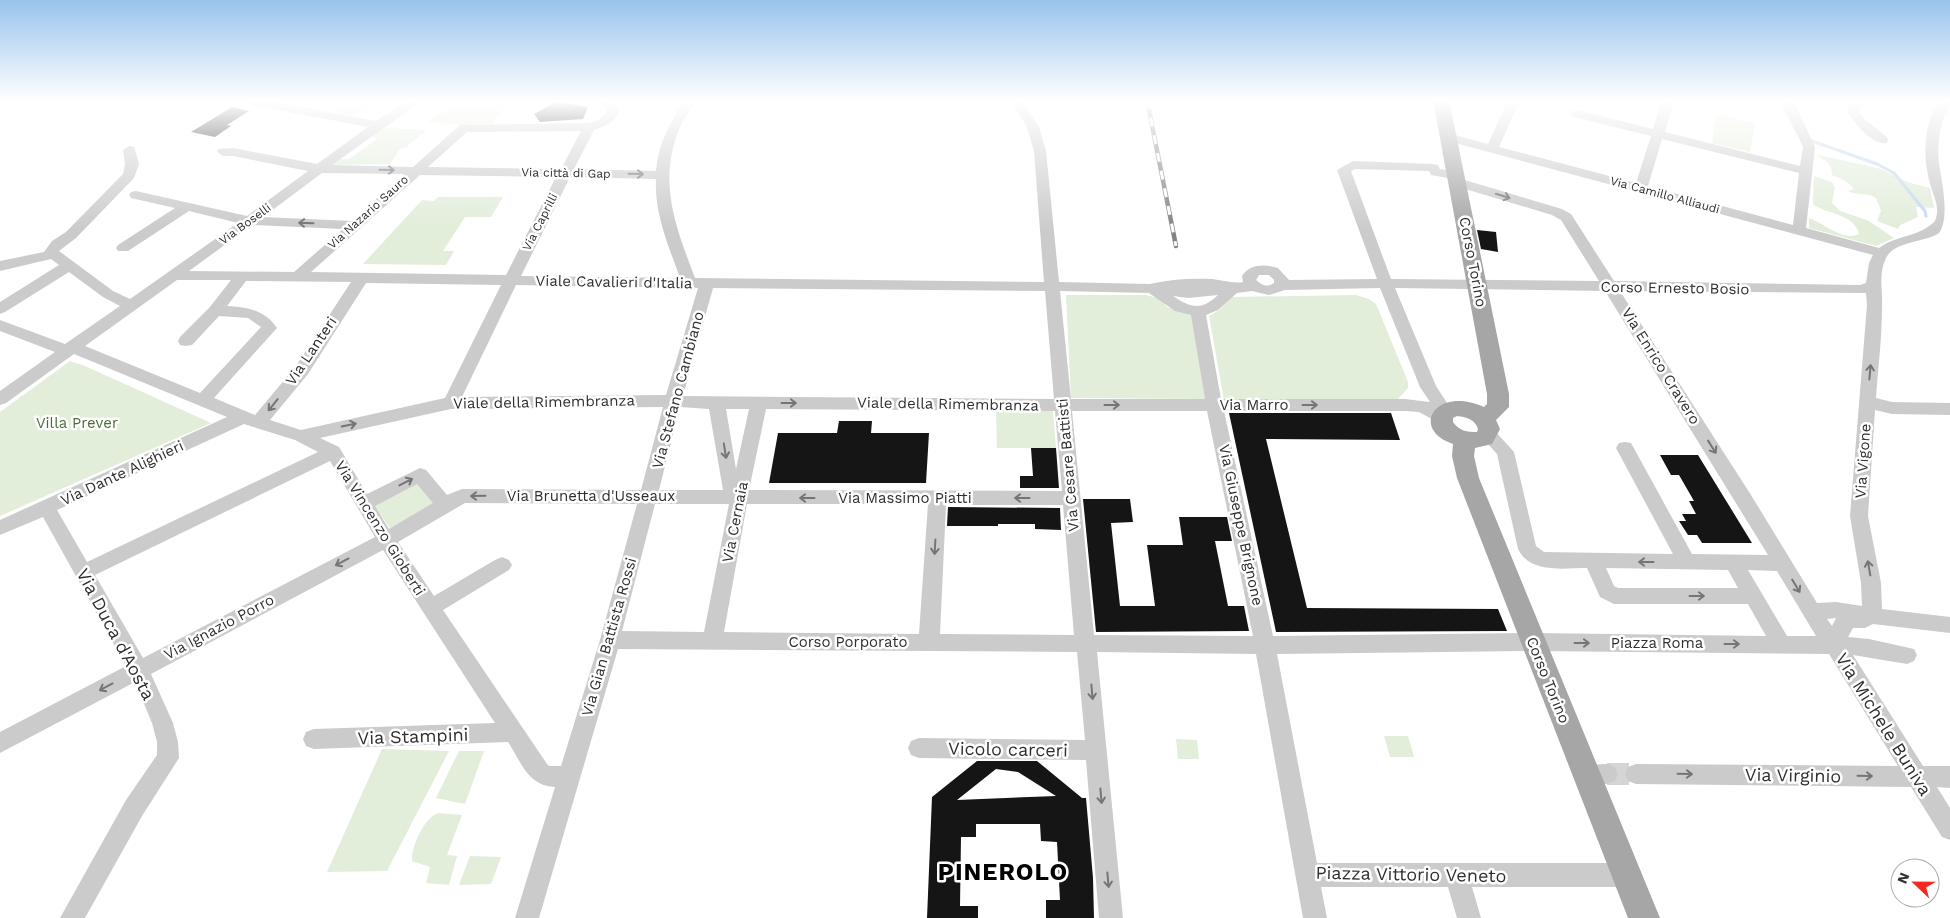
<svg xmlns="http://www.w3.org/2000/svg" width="1950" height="918" viewBox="0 0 1950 918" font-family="'Work Sans',sans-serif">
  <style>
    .green { fill: #e2edda }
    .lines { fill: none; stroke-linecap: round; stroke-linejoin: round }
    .stream { stroke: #c4d9ef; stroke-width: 3 }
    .building { fill: #151515; fill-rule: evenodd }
    .minor-tunnel { stroke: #d5d5d5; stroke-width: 22; stroke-dasharray: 22 11; stroke-linecap: butt }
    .minor { fill: #cbcbcb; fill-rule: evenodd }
    .major { fill: #a6a6a6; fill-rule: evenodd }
    .rail-casing { stroke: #838383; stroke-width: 4.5 }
    .rail { stroke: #fff; stroke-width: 3; stroke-dasharray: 9; stroke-linecap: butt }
    .oneway { stroke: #757575 }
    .labels { text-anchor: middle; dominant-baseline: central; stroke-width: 5; stroke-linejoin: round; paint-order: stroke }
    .far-street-label { font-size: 12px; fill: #2e2e2e; stroke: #fff }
    .street-label { font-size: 15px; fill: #2e2e2e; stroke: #fff }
    .park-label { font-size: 15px; fill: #4a6e37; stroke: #fff }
    .near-street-label { font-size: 18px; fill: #2e2e2e; stroke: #fff }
    .near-district-label { font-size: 24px; font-weight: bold; letter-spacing: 1px; fill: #000; stroke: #fff }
  </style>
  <rect width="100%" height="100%" fill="#fff"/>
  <path class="green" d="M350,100H377L354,116L334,111Z
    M473,100L508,101L492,124L463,125L428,122L432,118Z
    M1717,114L1755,123L1750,152L1712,143Z
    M385,128L427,130L405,148L400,149L390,164L332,165L340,159H349L377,139L372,136Z
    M1819,155L1881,169L1907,182L1930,188L1934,208L1916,207L1918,217L1900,225L1898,229L1877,221L1881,211L1876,198C1867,192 1857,196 1848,191L1854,189C1849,182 1840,178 1832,175C1832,164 1827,161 1817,156Z
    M1814,176L1832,182L1835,188L1832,203L1840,211L1867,220L1894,238L1876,246L1809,228V218C1824,223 1843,242 1859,234C1854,213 1827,215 1813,204Z
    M438,197H503L491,217H465L443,251H454L446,265L363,264L422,200L434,201Z
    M1066,295H1145L1159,298L1167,307L1192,315L1205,399L1071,398Z
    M1356,295L1369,299L1376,304L1408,382V388L1397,400H1224L1209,316L1219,310L1232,297Z
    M70,361L85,366L211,423L0,516V412Z
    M996,411H1053L1056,448H997Z
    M421,480L440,504L392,531L374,505Z
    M1384,736H1408L1414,757H1390Z
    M1176,739L1197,740L1199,759H1178Z
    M382,749L449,751L387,871L327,872Z
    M459,751H484L465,804L436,798Z
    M438,813L462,815L447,855L457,856L449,885L426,883L430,867L412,861C411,847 424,818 438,813Z
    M470,856L501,857L491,884L459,885Z"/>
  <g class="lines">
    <path class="stream" d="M1780,100L1800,137
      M1809,140L1877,164L1894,173L1925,211L1926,216"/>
  </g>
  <path class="building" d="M556,102L569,104L588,107L583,119L540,122L534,114Z
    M232,107L249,111L227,125L231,126L215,137L191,132Z
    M1477,230L1496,232L1498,252L1481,249Z
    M1229,413H1391L1400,440L1266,439L1307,608L1498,609L1507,631L1276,632Z
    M839,421H872L871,433H929L926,483H769L778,433H837Z
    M1031,448H1056L1059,488H1020V476H1033Z
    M1660,455H1698L1752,543H1702L1697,535H1688L1679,521H1686L1682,514H1696L1689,501H1694L1679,475H1671Z
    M1083,499H1130L1133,522L1111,523L1120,606H1155L1147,545H1183L1179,517H1227L1232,541H1215L1228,606H1244L1249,631L1096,632Z
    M948,507L1060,508L1061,530L1035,529V524H998V526H947Z
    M977,761H1037L1082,798H1086L1093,878L1094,918H1046V900H1060L1057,842L1041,841L1040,824H976V837H961L960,906H978V918H927L932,797ZM996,769L1018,772L1056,796L957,800Z"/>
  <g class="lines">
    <path class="minor-tunnel" d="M1607,774H1636"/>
    <path class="minor" d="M246,100H265L376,121L409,100H423L332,165L413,167L460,125L589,123C597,121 605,118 607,109L595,100H609L619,108C617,122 606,126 594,130L574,169L656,171C658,144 670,122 685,100H697C692,108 686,115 682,123C656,178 675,225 695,278L1044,282L1034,151L1027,127L1010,100H1022L1039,127L1046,151L1059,282L1150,284C1170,279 1191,278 1212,279C1223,280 1232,284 1243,282L1242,276C1250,264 1264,264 1278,268L1289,280L1377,279L1337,170L1353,161L1433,164L1438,165L1440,169L1460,172L1462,175L1458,178L1562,209L1571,214L1614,281L1860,285L1866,283L1869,263L1873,255L1444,140L1442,137L1448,133L1488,144L1508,100H1520L1499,147L1636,183L1651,136L1573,117L1571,114L1573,111L1577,110L1653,129L1662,100H1674L1665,132L1800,166L1803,147L1781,100H1793L1815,147L1806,228L1879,248C1896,235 1920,237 1935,221C1940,208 1935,200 1931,187C1923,161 1921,122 1942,100H1950C1950,107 1946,111 1944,117C1939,132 1937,147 1939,163C1942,184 1950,217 1939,233C1924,243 1894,241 1886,258C1878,274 1883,291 1882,307C1882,338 1878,368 1876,398L1892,402L1950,403V415L1892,414L1875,410L1868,516L1881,583L1882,609L1950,617V633L1873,624L1865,628H1853L1848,637L1869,639L1914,649L1917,655L1914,661L1907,664L1853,655L1923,766H1950V788L1937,787L1950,808V840L1942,837L1911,787L1636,784L1628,781L1625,774L1628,767L1636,764L1898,766L1829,654L1533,651L1277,654L1317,863H1627L1635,867L1639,875L1635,883L1627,887H1472L1481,918H1457L1448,887H1321L1327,918H1303L1256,654L1097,652L1123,918H1099L1086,760L919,758L911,755L908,748L911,741L919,738L1085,740L1077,652L618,649L539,918H515L555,787C528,786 521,762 508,742L314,749L306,746L303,739L306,732L314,729L495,723L383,550L151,674L173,723L178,742L179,758L142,816L85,918H60L126,800L157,755V742L152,723L135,682L0,753V732L126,666L43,517L0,535V520L227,417L74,354L6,403L0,405V391L55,352L0,331V320L65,344L120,306L103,297L69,272L5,312L0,314V302L59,265L51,259L0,271V261L44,252L52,241L66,232L123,174L125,164L123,150L129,146L134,147L139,164L134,178L76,238L59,251L113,291L130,299L238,223L189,211L128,251H118L116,248L118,245L175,208L131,198L129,195L131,192L136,191L247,216L308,171L233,156H223L217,152L218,149L233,148L317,164L368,127L251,105L247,104ZM581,131L561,169L428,167L467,132ZM1662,139L1799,173L1793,225L1648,186ZM1355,169L1429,171L1431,175L1454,179L1450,182L1452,185L1552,215L1561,220L1599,281L1391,279L1351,171ZM322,173L404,174L352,221L263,217ZM420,175L556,177L506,275L311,272ZM570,177L656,179C654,213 669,247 680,278L521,276ZM252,225L343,229L294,272L189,271ZM1259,275H1269L1274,280V283C1267,288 1262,285 1256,280ZM177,280H231L210,307L180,337L178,341L180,345L186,346L192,345L219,316L248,318L261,327L200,393L85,346ZM246,281L351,282L296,366L255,415L214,398L277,328C265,310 247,307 227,306ZM366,283L501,285L445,398L301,430L270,420L308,374ZM516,285L698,288L666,395L462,397ZM713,288L1045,291L1054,399L683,396ZM1380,288L1420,387L1430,402L1405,399H1221L1206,315L1218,310L1237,293L1252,291L1269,295L1285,290ZM1395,288L1605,291L1768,555L1692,554L1631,443L1625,442L1619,443L1616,448L1673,554L1544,552L1536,546L1514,452L1494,430L1488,428L1482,430L1479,434L1497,454L1518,549C1530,574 1563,568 1587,568L1600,597L1614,604H1748L1766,636L1533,633L1273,636L1224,411H1405L1419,412L1441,424L1447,422L1453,412L1436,386ZM1060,291L1149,293L1175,311L1191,315L1205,399H1071ZM1620,291L1866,293L1867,305L1850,516L1861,583L1862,606L1836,602L1817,603L1751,495ZM1218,295C1201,311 1191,308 1173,296L1188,298ZM663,407L641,490L462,489L447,495L426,470L420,468L367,494L339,447L320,438L451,409ZM680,407L709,409L723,490H659ZM726,409H749L736,469ZM766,409L1055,411L1062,491L749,490ZM1072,411H1207L1253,636L1094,635ZM244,424L295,440L318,452L87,562L57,510ZM330,461L375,537L143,658L95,575ZM417,484L433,503L389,529L375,506ZM465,503L637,504L600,640L561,766H549L547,764L443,610L509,570L512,565L509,560L502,557L495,560L434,596L398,542ZM655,504H729L704,632L622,631ZM747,504H928L919,634L724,632ZM946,505H1063L1074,635L940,634ZM1606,568L1728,570L1738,588H1618L1614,586ZM1748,570L1777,571L1816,636H1787ZM1836,618L1832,626L1827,619Z
      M1853,100H1865L1859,111L1864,119L1887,137L1888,140L1887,143C1873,146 1853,122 1847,111Z
      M1607,764L1615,767L1618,774L1615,781C1603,786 1590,787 1578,782L1575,775L1578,768L1586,765Z"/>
    <path class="major" d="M1433,100H1449L1509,394V407L1496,420L1500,429L1492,444L1475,448L1474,456L1479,478L1660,918H1628L1457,478L1452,456L1453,444C1410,430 1434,385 1484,407L1487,404V394ZM1457,416C1466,417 1475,419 1478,429L1477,432C1467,432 1459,431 1453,422V418Z"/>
    <g class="rail-casing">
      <path id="rail" d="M1147,100L1176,246"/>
    </g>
    <use href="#rail" class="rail"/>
  </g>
  <defs><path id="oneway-shaft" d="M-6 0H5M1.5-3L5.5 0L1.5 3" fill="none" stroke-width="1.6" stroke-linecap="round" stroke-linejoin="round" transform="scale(1.25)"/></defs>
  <g class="oneway">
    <use href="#oneway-shaft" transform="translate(387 170) rotate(1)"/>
    <use href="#oneway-shaft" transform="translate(636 174) rotate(1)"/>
    <use href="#oneway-shaft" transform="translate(1503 196) rotate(17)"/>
    <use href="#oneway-shaft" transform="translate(306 223) rotate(-178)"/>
    <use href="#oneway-shaft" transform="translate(1870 372) rotate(-85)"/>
    <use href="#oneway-shaft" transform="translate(789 403)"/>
    <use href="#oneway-shaft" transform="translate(273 405) rotate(129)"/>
    <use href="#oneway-shaft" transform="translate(1112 405)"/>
    <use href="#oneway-shaft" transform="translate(1310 405)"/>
    <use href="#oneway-shaft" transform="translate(349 425) rotate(-12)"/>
    <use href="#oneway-shaft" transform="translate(1712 447) rotate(58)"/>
    <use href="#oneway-shaft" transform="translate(725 451) rotate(81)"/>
    <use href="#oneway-shaft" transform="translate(406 482) rotate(-27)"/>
    <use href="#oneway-shaft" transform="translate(478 496) rotate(179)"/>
    <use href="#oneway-shaft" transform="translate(807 498) rotate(-180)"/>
    <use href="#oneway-shaft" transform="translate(1022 498) rotate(-180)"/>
    <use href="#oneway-shaft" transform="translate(935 547) rotate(93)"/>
    <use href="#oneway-shaft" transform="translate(342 562) rotate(152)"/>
    <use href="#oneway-shaft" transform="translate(1646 562) rotate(-180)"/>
    <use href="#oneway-shaft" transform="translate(1869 568) rotate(-100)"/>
    <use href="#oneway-shaft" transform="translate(1796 586) rotate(59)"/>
    <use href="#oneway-shaft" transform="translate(1697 596)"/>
    <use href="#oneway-shaft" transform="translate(1582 643)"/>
    <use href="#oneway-shaft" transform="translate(1732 644)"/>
    <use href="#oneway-shaft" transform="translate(106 687) rotate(152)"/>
    <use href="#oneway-shaft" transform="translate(1092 692) rotate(85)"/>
    <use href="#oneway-shaft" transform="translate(1685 774) rotate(1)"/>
    <use href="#oneway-shaft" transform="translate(1865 776) rotate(1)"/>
    <use href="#oneway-shaft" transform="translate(1101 796) rotate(85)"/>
    <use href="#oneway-shaft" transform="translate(1108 880) rotate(85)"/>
  </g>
  <linearGradient id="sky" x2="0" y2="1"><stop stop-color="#99c3eb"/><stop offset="0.44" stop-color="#fff"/><stop offset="1" stop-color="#fff" stop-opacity="0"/></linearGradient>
  <rect width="1950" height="229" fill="url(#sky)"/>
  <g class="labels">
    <g class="far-street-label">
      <text transform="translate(566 173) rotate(1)">Via città di Gap</text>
      <text transform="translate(1665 195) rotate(15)">Via Camillo Alliaudi</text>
      <text transform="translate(368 212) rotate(-42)">Via Nazario Sauro</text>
      <text transform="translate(540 222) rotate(-63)">Via Caprilli</text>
      <text transform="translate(245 224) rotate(-36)">Via Boselli</text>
    </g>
    <g class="street-label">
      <text transform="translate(1473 262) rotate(79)">Corso Torino</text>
      <text transform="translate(614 282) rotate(1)">Viale Cavalieri d'Italia</text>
      <text transform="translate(1675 288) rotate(1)">Corso Ernesto Bosio</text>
      <text transform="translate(311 351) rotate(-56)">Via Lanteri</text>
      <text transform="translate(1661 366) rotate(58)">Via Enrico Cravero</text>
      <text transform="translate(678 390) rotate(-75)">Via Stefano Cambiano</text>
      <text transform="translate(544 402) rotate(-1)">Viale della Rimembranza</text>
      <text transform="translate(948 404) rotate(1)">Viale della Rimembranza</text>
      <text x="1254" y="405">Via Marro</text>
      <text transform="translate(1863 461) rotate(-86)">Via Vigone</text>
      <text transform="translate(1068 465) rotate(-95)">Via Cesare Battisti</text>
      <text transform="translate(122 473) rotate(-25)">Via Dante Alighieri</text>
      <text x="591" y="496">Via Brunetta d'Usseaux</text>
      <text x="905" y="498">Via Massimo Piatti</text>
      <text transform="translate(735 522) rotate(-79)">Via Cernaia</text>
      <text transform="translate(1241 525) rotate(78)">Via Giuseppe Brignone</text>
      <text transform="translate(380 528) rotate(58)">Via Vincenzo Gioberti</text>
      <text transform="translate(219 627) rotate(-28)">Via Ignazio Porro</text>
      <text transform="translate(609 637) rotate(-74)">Via Gian Battista Rossi</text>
      <text x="848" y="642">Corso Porporato</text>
      <text x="1657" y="643">Piazza Roma</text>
      <text transform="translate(1548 680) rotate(68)">Corso Torino</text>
    </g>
    <g class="park-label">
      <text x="77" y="423">Villa Prever</text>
    </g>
    <g class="near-street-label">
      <text transform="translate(116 634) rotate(62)">Via Duca d'Aosta</text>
      <text transform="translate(1884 724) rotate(58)">Via Michele Buniva</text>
      <text transform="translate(413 736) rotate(-2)">Via Stampini</text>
      <text transform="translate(1008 749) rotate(1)">Vicolo carceri</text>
      <text transform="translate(1793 775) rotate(1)">Via Virginio</text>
      <text transform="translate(1411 874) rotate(1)">Piazza Vittorio Veneto</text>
    </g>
    <g class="near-district-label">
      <text x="1003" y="872">PINEROLO</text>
    </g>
  </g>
  <g transform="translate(1915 883) rotate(292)"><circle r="24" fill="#ffffff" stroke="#ababab"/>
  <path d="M0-4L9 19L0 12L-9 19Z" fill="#f7281f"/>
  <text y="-8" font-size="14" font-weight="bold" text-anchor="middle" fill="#2e2e2e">N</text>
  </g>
</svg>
